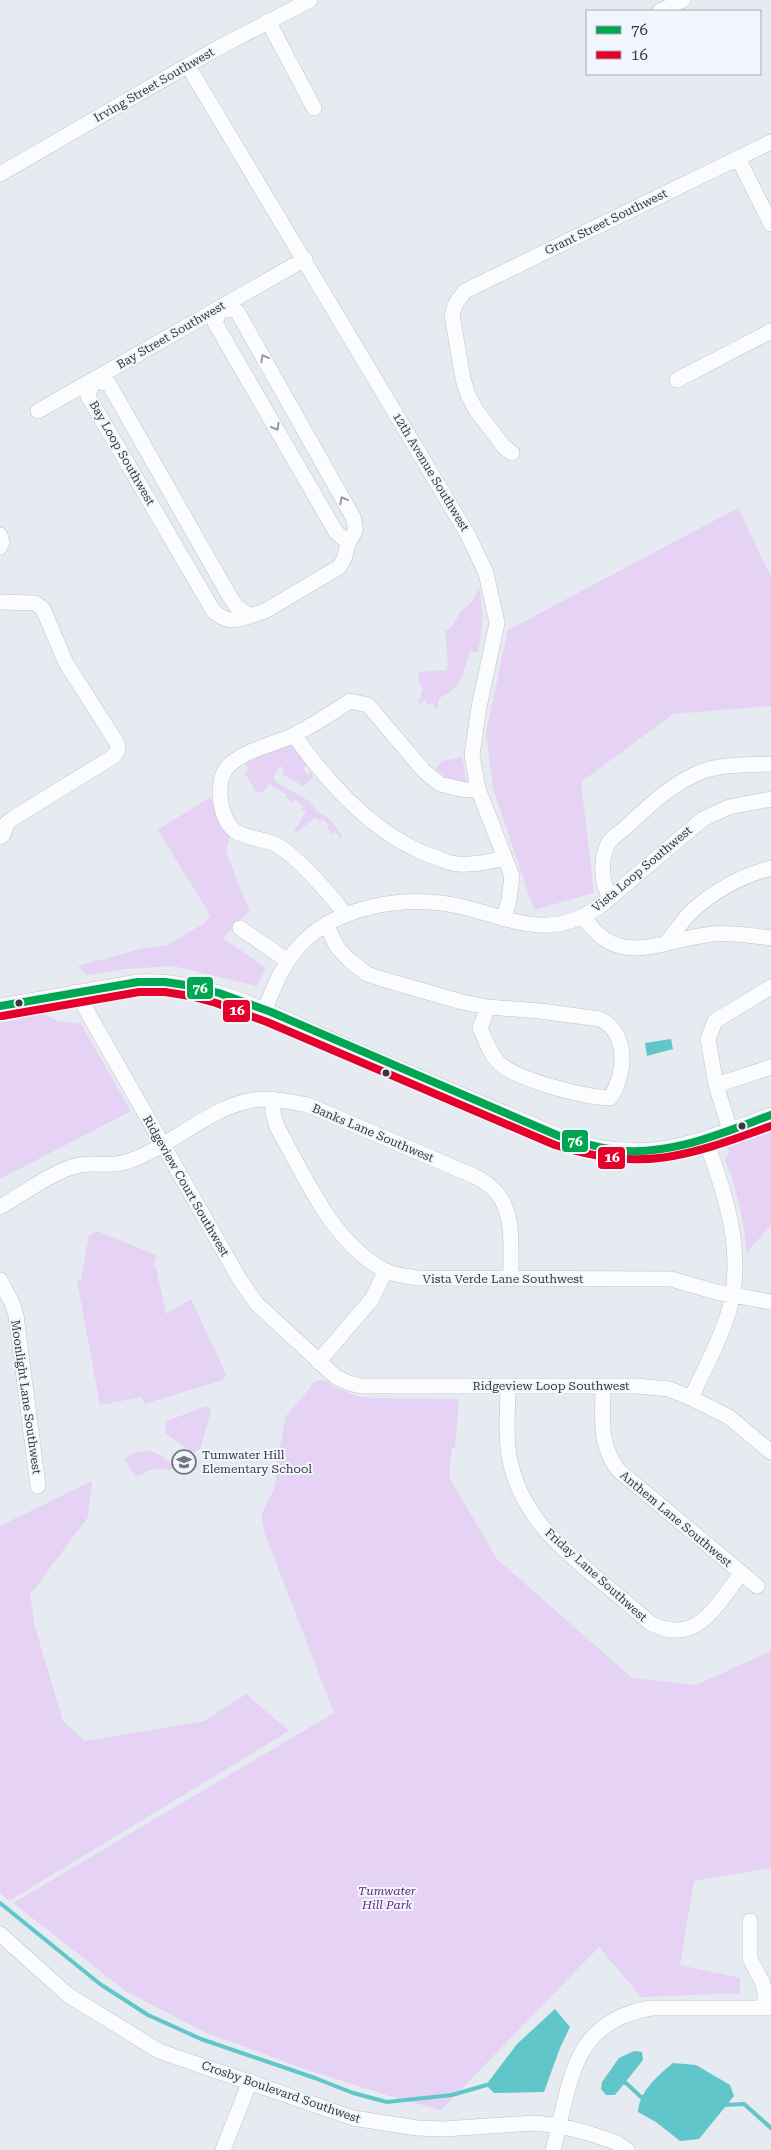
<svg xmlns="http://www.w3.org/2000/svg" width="771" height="2150" viewBox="0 0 771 2150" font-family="'Roboto Serif',serif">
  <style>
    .green { fill: #e6d2f4 }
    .water { fill: #61c6ca }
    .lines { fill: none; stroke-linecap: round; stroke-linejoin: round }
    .stream { stroke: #61c6ca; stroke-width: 4 }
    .minor-casing { stroke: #c0c3c8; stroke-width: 16 }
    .minor { stroke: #fbfcfd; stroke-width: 15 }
    .bus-1-casing { stroke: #f1f6fd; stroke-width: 11 }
    .bus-2-casing { stroke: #f1f6fd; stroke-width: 11 }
    .bus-1 { stroke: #00a651; stroke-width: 8 }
    .bus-2 { stroke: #e4002b; stroke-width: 8 }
    .oneway { stroke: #989a9e }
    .bus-dot { fill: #36393e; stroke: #f1f6fd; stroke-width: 2 }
    .labels { text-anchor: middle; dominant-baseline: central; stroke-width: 4; stroke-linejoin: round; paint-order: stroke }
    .street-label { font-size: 12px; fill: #36393e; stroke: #f1f6fd }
    .poi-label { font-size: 12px; fill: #36393e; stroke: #f1f6fd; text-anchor: start }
    .park-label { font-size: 12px; font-style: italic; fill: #65287b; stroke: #f1f6fd }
    .line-badge { stroke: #f1f6fd; stroke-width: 2 }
    .badge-label { font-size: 14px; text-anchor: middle; font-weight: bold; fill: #fff }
  </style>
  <rect width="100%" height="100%" fill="#e6eaf1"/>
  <path class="green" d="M738,508L771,577V706L673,714L581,782L594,893L534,910L493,788L486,732L508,630Z
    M479,588C484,611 483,629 478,652L470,651C463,673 462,689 439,698L437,709L432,703L428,705L425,700L420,704L418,702L423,690L418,679L419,672L446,670L448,665L445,631L452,627L461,611L472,602Z
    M291,744L307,765L303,768L307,774L312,772L313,778L303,786L282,774L283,768L280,766L273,777L275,781C287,791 311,797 316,811C328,815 335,825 342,836L341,839L335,832L332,834L327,828L329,825L323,819L320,821L315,817L298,832L294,831L306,812L301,809L303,806L295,800L293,803L286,798L287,795L269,784L263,793L255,791L245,773L249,769L245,763Z
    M462,757L467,784L452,781L435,769L442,761Z
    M210,797L220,820L230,834L226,851L243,896L250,910L223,938L266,968L257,986L173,966L125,969L86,975L78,966L144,948L166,946L206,922L210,915L158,830Z
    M44,1014L57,1021L81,1024L131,1111L0,1179V1023Z
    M771,1128V1224L747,1253C744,1220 737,1191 725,1159L729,1153L727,1147L731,1143Z
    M97,1231L156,1255L153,1267H156L166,1314L191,1299L226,1374L223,1380L144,1404L142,1397L100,1405L77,1280H81L89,1235Z
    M319,1380L328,1381L331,1386L357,1396L374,1398L459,1399L455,1448H452L449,1477L497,1559L632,1678L696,1685L771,1651V1868L694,1881L680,1965L740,1978V1993L641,1997L599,1947L441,2110L389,2096L299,2067L207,2033L127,1992L13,1903L334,1713L265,1534C264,1528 261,1520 262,1514C266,1502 280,1485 275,1472L286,1416L310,1388L312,1383Z
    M205,1407H208L211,1411L200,1449L193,1453L165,1433L166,1423L169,1420Z
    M149,1450L164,1457L175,1468L168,1470L164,1468L147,1471L142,1475L135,1476L127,1465L125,1459L133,1453Z
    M92,1481L88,1517L30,1595L35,1627L63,1721L85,1741L204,1721L246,1694L289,1731L9,1901L0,1893V1526Z"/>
  <path class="water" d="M671,1039L673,1049L647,1056L645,1043Z
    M555,2009L570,2027L560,2048L544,2092L494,2093L486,2085L517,2044Z
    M634,2051L642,2052L643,2060L615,2095H606L601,2089L602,2082L619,2058Z
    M673,2063L696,2065L730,2085L734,2096L699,2139L680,2141L656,2122L638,2112C639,2092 658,2075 673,2063Z"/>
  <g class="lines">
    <path class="stream" d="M0,1903L100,1984L148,2015L201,2039L315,2078L353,2093L387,2102L452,2095L490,2084
      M621,2082L626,2083L641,2097H646
      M723,2105L744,2104L771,2128"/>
    <g class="minor-casing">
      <path id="minor" d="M660,11L683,0
        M268,21L314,108
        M188,66L468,535L486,573L497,623L479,707L472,755L478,789L512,876L509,900L504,919
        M738,158L771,224
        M0,174L216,49L310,0
        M221,308L237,311L353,517C358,535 354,530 348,544C344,555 348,555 339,567L265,611L250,616
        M221,308L215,323L336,532L348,543
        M93,380L109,384L230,597L237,607L250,616C234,621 229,623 214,612L88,396Z
        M677,380L771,331
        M38,411L305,259
        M512,453L504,447L476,410L468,395L463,379L452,315L456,303L465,291L771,142
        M0,535L2,542L0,547
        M0,602L35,603L43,609L66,663L117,743L118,750L114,756L15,817L7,823L3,835L0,837
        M294,735C329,785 376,838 437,858C443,860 451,864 459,864C474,865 489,862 504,858
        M610,897C601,884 600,857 609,842C613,837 621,832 626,827C650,805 672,783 703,771C723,764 749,765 771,764
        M345,914C331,895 296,855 275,844C264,839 245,838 235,831C219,819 214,780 229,765C247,749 273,745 294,735C313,725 332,713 350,701L368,705L424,771L440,784L465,790L478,789
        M584,917C619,971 662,939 713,934C732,932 752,936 771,938
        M326,924L337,947L349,960L367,974L382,979L462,1002L488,1007L540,1011L600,1019C629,1033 626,1075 610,1098C584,1097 517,1080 499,1063C490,1055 485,1038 480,1028L488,1007
        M240,928L288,961
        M668,941C676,931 683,919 692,911C715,890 741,876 771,868
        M76,992L240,1280L257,1304L336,1377L349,1383L361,1386H636L669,1389L691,1398L729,1417L771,1452
        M0,1006L138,982C212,978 280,1018 346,1046C417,1076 488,1106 559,1136C643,1167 692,1144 771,1115
        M264,1011C273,990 281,968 295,951C333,904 411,893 467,908C518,921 551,940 600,906L703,819L729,807L771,799
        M716,1085L771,1067
        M273,1099V1113L277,1127C306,1178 331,1241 384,1270C393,1275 407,1276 417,1278L671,1279L716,1292L771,1302
        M730,1130L716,1085L708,1039L715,1021L771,987
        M0,1207C21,1195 58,1168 80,1165C95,1162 112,1167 126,1162C173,1147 212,1102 263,1099C279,1099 293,1102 308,1105L474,1176C518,1196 510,1237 511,1278
        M0,1280L12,1303L16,1315L38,1486
        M318,1362L372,1299L385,1272
        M603,1386C603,1418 598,1442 618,1470L757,1586
        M508,1387C508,1409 505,1433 509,1455C518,1510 553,1540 592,1574C612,1590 631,1606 650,1623C697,1647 715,1606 741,1574
        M691,1398C704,1370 719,1343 728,1314C746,1256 726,1194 705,1139
        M750,1921V1959L762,1981L765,1992V2008
        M0,1934L68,1995L159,2051L353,2118L417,2128L443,2129L535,2123L560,2126L588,2133L615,2142L627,2150
        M223,2150L250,2081
        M553,2150C571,2085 569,2022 651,2008H771"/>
    </g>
    <use href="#minor" class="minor"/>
    <g class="bus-1-casing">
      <path id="bus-1" d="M0,1006L138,982H165L192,986L219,993L271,1012L559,1136C578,1142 596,1147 615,1150C669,1157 722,1133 771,1115"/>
    </g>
    <g class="bus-2-casing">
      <path id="bus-2" d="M2,1016L139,992H165L190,996L216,1003L267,1022L555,1145C643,1173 688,1156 771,1126"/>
    </g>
    <use href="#bus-1" class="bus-1"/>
    <use href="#bus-2" class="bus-2"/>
  </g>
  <defs><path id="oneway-chevron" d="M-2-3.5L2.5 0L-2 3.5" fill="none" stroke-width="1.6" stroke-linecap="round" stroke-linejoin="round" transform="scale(1.25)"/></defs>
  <g class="oneway">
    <use href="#oneway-chevron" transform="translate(264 358) rotate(-119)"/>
    <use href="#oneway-chevron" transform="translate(276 427) rotate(60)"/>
    <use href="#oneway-chevron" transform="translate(343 500) rotate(-119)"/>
  </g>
  <defs>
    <g id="school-ring" transform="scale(1.25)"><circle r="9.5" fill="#f1f6fd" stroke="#74777d" stroke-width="1.5"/><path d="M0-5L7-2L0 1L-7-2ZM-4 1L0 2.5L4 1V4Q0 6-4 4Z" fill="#74777d"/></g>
  </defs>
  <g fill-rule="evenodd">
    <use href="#school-ring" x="184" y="1462"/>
  </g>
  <g class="bus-dot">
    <circle cx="19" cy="1003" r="4.5"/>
    <circle cx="386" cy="1073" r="4.5"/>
    <circle cx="742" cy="1126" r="4.5"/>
  </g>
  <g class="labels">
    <g class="street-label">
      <text transform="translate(154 85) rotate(-30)">Irving Street Southwest</text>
      <text transform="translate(606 222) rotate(-26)">Grant Street Southwest</text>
      <text transform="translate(171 335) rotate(-30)">Bay Street Southwest</text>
      <text transform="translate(122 453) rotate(60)">Bay Loop Southwest</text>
      <text transform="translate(431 472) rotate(59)">12th Avenue Southwest</text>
      <text transform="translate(642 869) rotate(-40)">Vista Loop Southwest</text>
      <text transform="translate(373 1133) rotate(23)">Banks Lane Southwest</text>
      <text transform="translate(186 1186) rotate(60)">Ridgeview Court Southwest</text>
      <text x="503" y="1279">Vista Verde Lane Southwest</text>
      <text x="551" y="1386">Ridgeview Loop Southwest</text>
      <text transform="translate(26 1397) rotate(82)">Moonlight Lane Southwest</text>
      <text transform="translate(676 1519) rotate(40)">Anthem Lane Southwest</text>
      <text transform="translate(596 1575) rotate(42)">Friday Lane Southwest</text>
      <text transform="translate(281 2092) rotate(19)">Crosby Boulevard Southwest</text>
    </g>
    <g class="poi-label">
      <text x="202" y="1455">Tumwater Hill<tspan x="202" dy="14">Elementary School</tspan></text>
    </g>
    <g class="park-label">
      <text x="387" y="1891">Tumwater<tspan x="387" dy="14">Hill Park</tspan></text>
    </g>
  </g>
  <g class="line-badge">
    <rect x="186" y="976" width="28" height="24" rx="5" fill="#00a651"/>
    <rect x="222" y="999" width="29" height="24" rx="5" fill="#e4002b"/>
    <rect x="561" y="1129" width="28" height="24" rx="5" fill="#00a651"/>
    <rect x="597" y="1146" width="29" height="24" rx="5" fill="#e4002b"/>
  </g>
  <g class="badge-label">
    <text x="200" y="993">76</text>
    <text x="237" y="1015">16</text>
    <text x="575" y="1146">76</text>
    <text x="612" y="1162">16</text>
  </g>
  <rect x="586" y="10" width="175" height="65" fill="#f1f6fd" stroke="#a6aab1"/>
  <rect x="596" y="26" width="25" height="8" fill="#00a651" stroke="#a6aab1"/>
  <text x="631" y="35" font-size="15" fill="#36393e">76</text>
  <rect x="596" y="51" width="25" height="8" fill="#e4002b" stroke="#a6aab1"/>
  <text x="631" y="60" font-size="15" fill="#36393e">16</text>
</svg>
